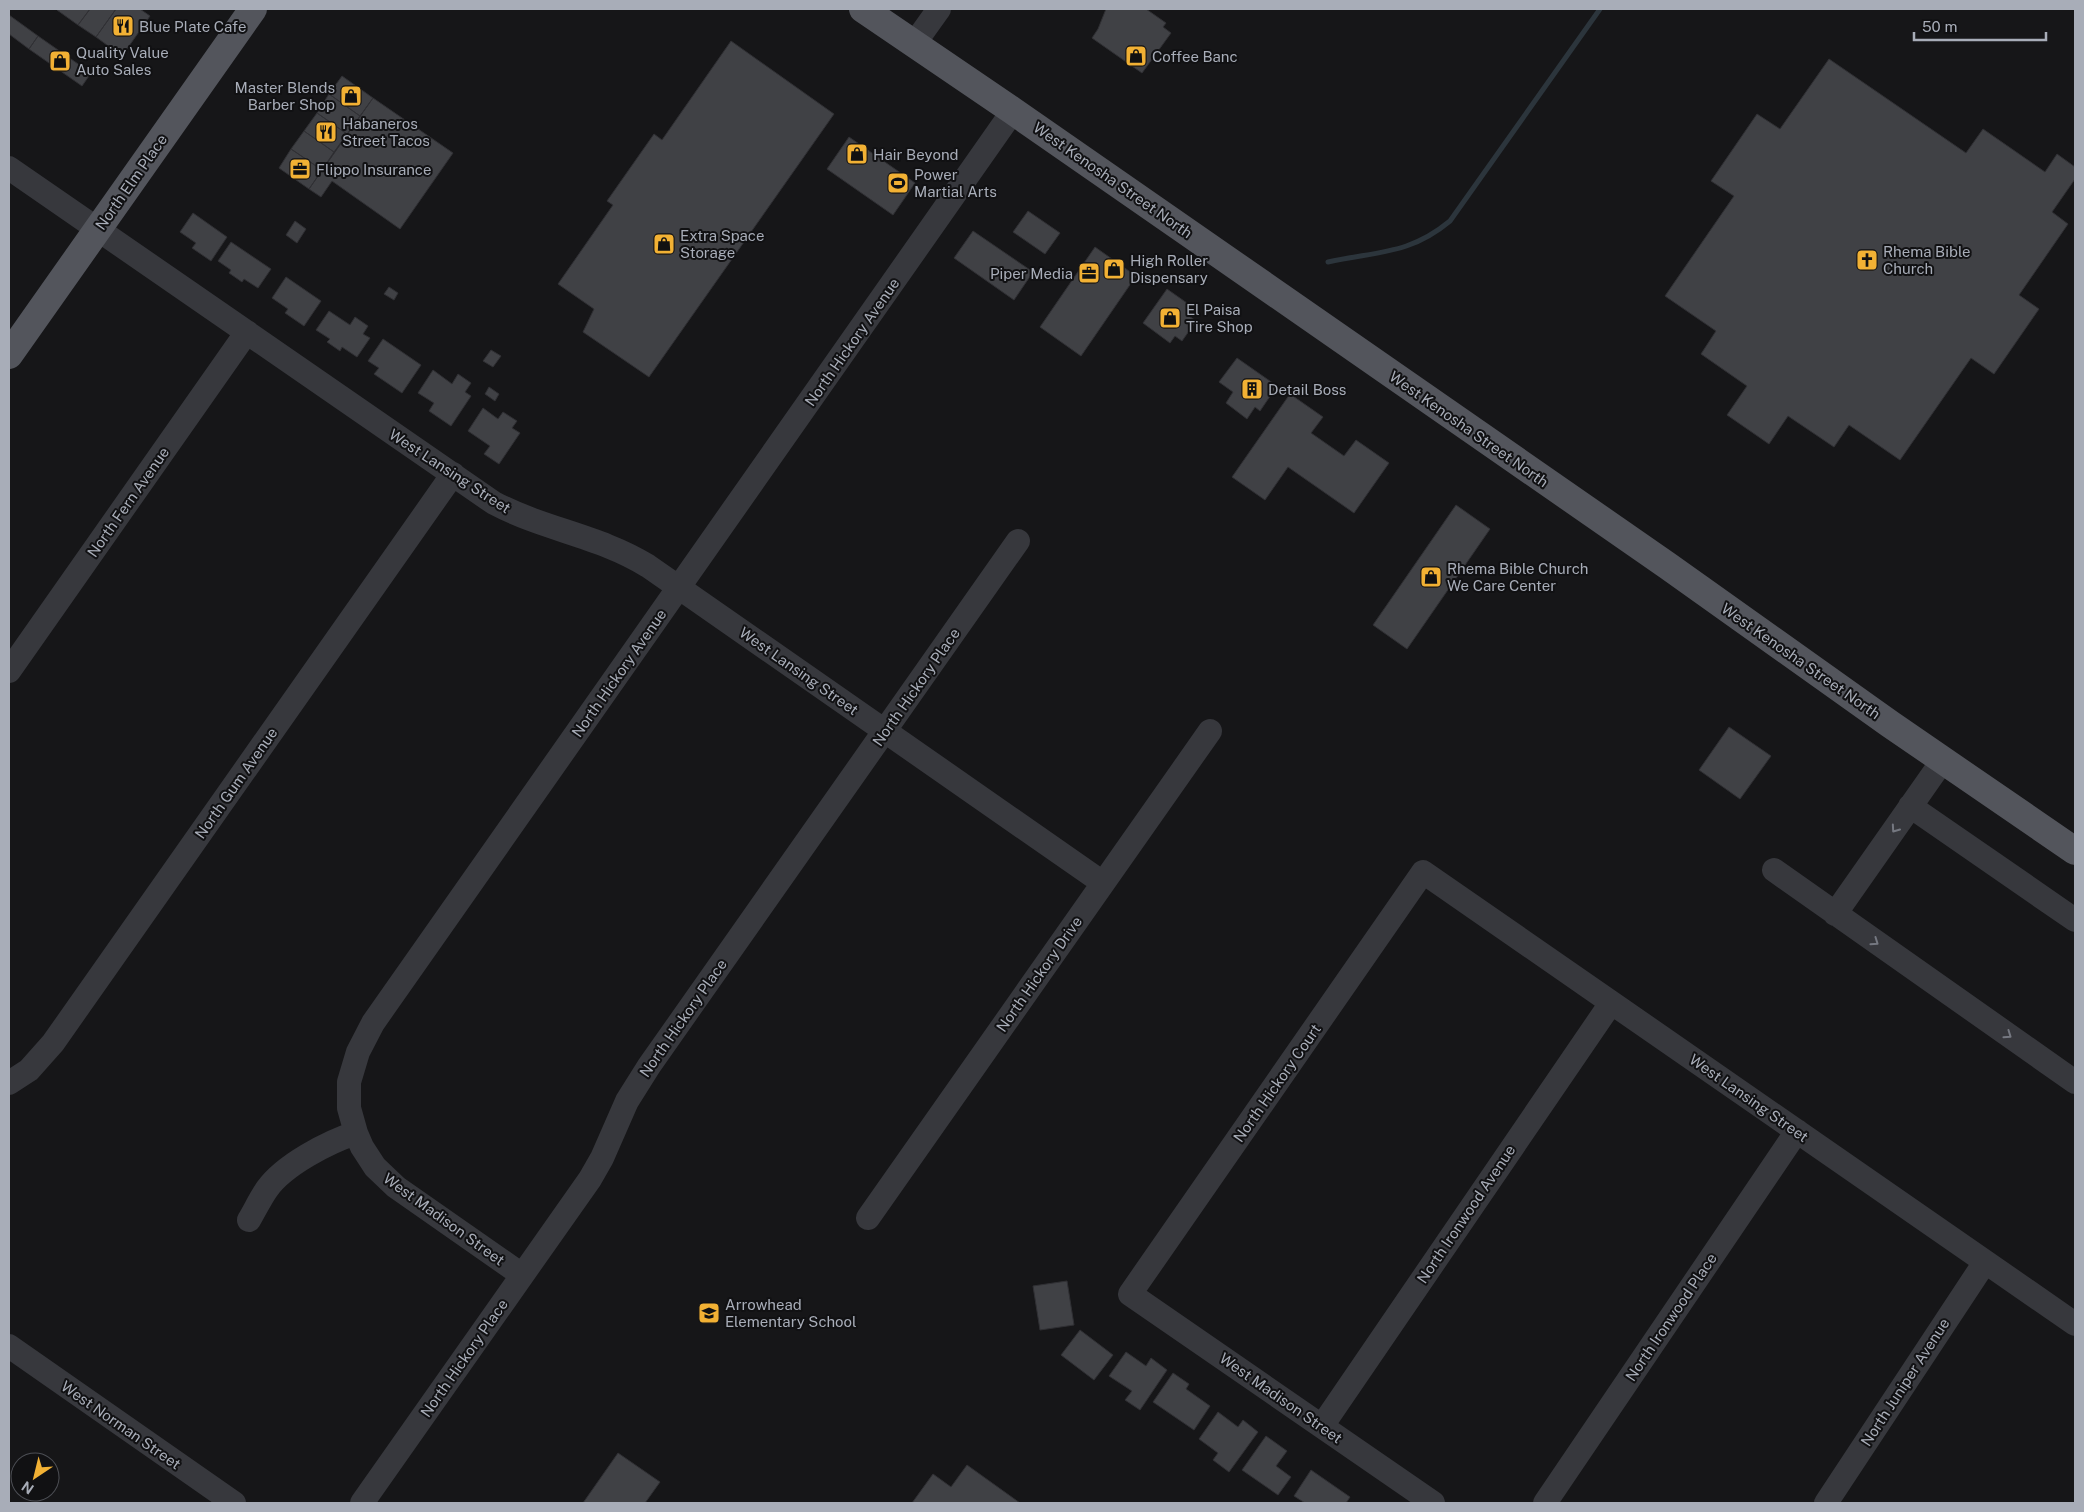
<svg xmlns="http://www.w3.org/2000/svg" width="2084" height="1512" viewBox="0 0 2084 1512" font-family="'Public Sans',sans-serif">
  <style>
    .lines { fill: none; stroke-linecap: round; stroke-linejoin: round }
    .stream { stroke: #2c353c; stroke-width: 5 }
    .building { fill: #404145; stroke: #303034 }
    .minor { stroke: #37383d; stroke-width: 24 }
    .major { stroke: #53555c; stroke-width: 28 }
    .oneway { stroke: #757881 }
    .labels { text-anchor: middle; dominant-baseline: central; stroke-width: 4; stroke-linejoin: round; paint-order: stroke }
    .poi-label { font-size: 15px; fill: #a8adb8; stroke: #111113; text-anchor: start }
    .street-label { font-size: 15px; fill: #a8adb8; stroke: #111113 }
  </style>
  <rect width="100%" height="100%" fill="#161618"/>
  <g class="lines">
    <path class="stream" d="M1328,262C1377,251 1409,255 1450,221L1600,9"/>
  </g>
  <path class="building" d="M58,9H90L78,25L57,10Z
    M90,9H116L96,37L78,25Z
    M116,9H140L150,16L122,56L96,37Z
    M1106,9H1146L1166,23L1163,27L1171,33L1142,73L1092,38L1098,29Z
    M9,15L38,36L29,49L9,34Z
    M38,36L91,73L82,86L29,49Z
    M731,41L834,114L649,377L583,332L594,309L558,284L613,205L607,201L654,134L662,140Z
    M1829,59L1966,153L1983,129L2045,172L2057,154L2075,167V179L2052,212L2068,224L2019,295L2039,309L1994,374L1971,358L1900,460L1849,425L1834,447L1788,416L1769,444L1727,415L1747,386L1701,354L1716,331L1665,296L1734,196L1711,181L1757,114L1780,129Z
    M342,76L373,98L360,116L329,94Z
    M329,94L360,116L347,134L317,113Z
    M373,98L453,153L400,229L332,181L321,197L309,189Z
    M317,113L347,134L334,152L304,131Z
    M304,131L334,152L322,170L291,149Z
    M849,137L915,183L893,215L827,169Z
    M291,149L322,170L309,189L279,168Z
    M1028,211L1060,233L1045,254L1013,232Z
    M193,213L227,237L211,261L192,248L196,243L180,232Z
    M295,221L306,229L297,243L286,235Z
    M973,231L1033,272L1014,300L954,258Z
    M231,242L271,269L258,288L244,279L242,282L229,273L231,270L218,261Z
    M1095,247L1136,276L1081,356L1040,327Z
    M286,277L321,301L304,326L285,313L288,309L272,298Z
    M389,287L398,293L394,300L384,294Z
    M1167,289L1194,308L1189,316L1196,321L1182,341L1175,336L1170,343L1143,323Z
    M329,311L350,325L355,317L368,326L363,334L370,338L357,357L342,347L340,351L327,342L330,339L316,330Z
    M383,339L421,365L402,393L374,374L379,368L368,361Z
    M491,350L501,356L493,367L483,361Z
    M1237,358L1277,386L1260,411L1255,407L1247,419L1226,403L1233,392L1219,382Z
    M433,370L452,384L458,374L471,383L465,392L471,396L451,426L429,411L434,403L418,393Z
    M489,387L499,394L495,401L485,394Z
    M1290,394L1323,417L1311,433L1344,456L1356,440L1389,463L1354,513L1288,467L1265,500L1232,477Z
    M483,408L498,419L503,412L517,421L512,428L520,433L499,464L484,454L490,446L468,431Z
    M1456,505L1490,529L1407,649L1373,625Z
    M1729,727L1771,756L1740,799L1699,770Z
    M1067,1281L1074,1325L1040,1330L1033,1286Z
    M1080,1330L1113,1355L1094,1380L1061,1355Z
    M1126,1352L1146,1366L1151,1358L1167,1370L1140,1410L1125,1400L1132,1391L1109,1376Z
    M1173,1373L1189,1384L1186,1389L1210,1406L1194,1430L1153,1402Z
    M1218,1412L1238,1427L1243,1420L1258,1432L1229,1472L1213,1460L1218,1453L1199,1439Z
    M1266,1436L1287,1451L1276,1466L1291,1477L1278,1495L1242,1470Z
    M618,1453L660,1482L645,1503H583Z
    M967,1465L1020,1503H912L933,1474L951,1487Z
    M1311,1470L1350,1497L1346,1503H1305L1294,1496Z"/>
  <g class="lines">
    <path class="minor" d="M914,44L939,9
      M9,168L494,503C545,530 600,536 648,566L1103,883
      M9,671L247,332
      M1910,806L2075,920
      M1774,870L2075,1082
      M1835,914L1943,760
      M9,1083L29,1070L53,1043L453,474
      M868,1218L1210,731
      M249,1220C255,1210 260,1199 267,1189C284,1165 328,1142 356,1133
      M522,1275L396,1187L375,1167L362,1147L356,1133L349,1108V1082L358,1052L373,1023L1013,111
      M9,1346L234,1503
      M1322,1426L1611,1003
      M362,1503L590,1179L602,1158L627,1101L649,1066L1018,541
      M1433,1503L1130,1294L1423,872L2075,1324
      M1545,1503L1797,1131
      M1826,1503L1985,1262"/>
    <path class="major" d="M863,9L1013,111L1668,566L1890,724L2075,851
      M9,355L253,9"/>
  </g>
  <defs><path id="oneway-chevron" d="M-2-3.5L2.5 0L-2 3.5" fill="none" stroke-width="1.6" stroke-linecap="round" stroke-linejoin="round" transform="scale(1.25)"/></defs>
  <g class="oneway">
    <use href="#oneway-chevron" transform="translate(1895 829) rotate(125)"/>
    <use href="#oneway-chevron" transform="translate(1875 942) rotate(35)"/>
    <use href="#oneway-chevron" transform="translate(2008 1035) rotate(35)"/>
  </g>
  <defs>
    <g id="restaurant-square" transform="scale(1.125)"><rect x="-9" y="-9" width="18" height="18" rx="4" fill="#f2b134" stroke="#111113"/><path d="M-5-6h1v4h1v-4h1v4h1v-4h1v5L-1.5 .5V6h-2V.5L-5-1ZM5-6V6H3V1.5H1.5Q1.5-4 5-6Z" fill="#111"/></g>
    <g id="shop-square" transform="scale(1.125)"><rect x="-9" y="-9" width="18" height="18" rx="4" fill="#f2b134" stroke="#111113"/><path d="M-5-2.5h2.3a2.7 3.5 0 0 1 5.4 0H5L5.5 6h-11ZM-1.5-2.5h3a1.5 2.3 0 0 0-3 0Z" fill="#111"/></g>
    <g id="office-square" transform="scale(1.125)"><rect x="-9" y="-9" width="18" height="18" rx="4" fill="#f2b134" stroke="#111113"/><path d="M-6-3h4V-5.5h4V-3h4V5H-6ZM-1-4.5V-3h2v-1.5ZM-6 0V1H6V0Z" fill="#111"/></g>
    <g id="stadium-square" transform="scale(1.125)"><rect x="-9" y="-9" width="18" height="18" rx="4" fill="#f2b134" stroke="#111113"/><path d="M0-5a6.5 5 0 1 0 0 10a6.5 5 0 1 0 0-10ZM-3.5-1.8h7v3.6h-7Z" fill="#111"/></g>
    <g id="church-square" transform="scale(1.125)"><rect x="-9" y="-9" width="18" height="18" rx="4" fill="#f2b134" stroke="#111113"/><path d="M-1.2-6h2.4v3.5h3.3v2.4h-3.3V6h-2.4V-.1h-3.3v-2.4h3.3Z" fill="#111"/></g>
    <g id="building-square" transform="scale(1.125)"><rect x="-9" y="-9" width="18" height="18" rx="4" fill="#f2b134" stroke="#111113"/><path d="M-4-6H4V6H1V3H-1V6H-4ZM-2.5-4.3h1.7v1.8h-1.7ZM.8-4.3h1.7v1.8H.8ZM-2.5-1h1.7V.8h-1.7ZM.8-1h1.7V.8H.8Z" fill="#111"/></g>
    <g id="school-square" transform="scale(1.125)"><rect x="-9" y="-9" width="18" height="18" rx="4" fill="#f2b134" stroke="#111113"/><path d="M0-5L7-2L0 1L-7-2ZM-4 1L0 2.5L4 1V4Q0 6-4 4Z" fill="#111"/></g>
  </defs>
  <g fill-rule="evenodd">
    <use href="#restaurant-square" x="123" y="26"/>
    <use href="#shop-square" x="1136" y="56"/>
    <use href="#shop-square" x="60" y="61"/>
    <use href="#shop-square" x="351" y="96"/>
    <use href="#restaurant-square" x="326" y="132"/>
    <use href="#shop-square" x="857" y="154"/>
    <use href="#office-square" x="300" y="169"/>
    <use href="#stadium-square" x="898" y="183"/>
    <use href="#shop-square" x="664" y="244"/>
    <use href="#church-square" x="1867" y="260"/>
    <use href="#shop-square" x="1114" y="269"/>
    <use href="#office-square" x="1089" y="273"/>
    <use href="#shop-square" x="1170" y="318"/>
    <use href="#building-square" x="1252" y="389"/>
    <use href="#shop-square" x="1431" y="577"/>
    <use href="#school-square" x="709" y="1313"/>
  </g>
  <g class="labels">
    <g class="poi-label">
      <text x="139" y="26">Blue Plate Cafe</text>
      <text x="76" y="52">Quality Value<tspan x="76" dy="17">Auto Sales</tspan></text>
      <text x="1152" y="56">Coffee Banc</text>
      <text x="335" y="87" text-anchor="end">Master Blends<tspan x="335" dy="17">Barber Shop</tspan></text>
      <text x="342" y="123">Habaneros<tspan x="342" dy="17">Street Tacos</tspan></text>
      <text x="873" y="154">Hair Beyond</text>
      <text x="316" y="169">Flippo Insurance</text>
      <text x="914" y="174">Power<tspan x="914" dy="17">Martial Arts</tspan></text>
      <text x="680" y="235">Extra Space<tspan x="680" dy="17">Storage</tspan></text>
      <text x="1883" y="251">Rhema Bible<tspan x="1883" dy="17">Church</tspan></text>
      <text x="1130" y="260">High Roller<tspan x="1130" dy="17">Dispensary</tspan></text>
      <text x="1073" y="273" text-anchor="end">Piper Media</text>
      <text x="1186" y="309">El Paisa<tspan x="1186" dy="17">Tire Shop</tspan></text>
      <text x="1268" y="389">Detail Boss</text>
      <text x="1447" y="568">Rhema Bible Church<tspan x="1447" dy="17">We Care Center</tspan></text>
      <text x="725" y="1304">Arrowhead<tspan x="725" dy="17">Elementary School</tspan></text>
    </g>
    <g class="street-label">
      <text transform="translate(1113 180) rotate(35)">West Kenosha Street North</text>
      <text transform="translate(131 182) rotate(-55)">North Elm Place</text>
      <text transform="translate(852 342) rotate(-55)">North Hickory Avenue</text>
      <text transform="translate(1469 429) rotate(35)">West Kenosha Street North</text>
      <text transform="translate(450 471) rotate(33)">West Lansing Street</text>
      <text transform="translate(128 502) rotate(-55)">North Fern Avenue</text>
      <text transform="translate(1801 661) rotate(35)">West Kenosha Street North</text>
      <text transform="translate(799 671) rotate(35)">West Lansing Street</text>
      <text transform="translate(619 673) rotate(-55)">North Hickory Avenue</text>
      <text transform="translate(916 687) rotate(-55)">North Hickory Place</text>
      <text transform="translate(236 783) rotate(-55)">North Gum Avenue</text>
      <text transform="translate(1039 974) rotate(-55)">North Hickory Drive</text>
      <text transform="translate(683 1018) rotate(-55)">North Hickory Place</text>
      <text transform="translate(1277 1083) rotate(-55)">North Hickory Court</text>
      <text transform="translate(1749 1098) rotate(35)">West Lansing Street</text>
      <text transform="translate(1466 1214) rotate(-56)">North Ironwood Avenue</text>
      <text transform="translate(444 1219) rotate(36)">West Madison Street</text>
      <text transform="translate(1671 1317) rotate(-56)">North Ironwood Place</text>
      <text transform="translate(464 1358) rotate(-55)">North Hickory Place</text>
      <text transform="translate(1905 1382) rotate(-57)">North Juniper Avenue</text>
      <text transform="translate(1281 1398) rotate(35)">West Madison Street</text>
      <text transform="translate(121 1425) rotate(35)">West Norman Street</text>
    </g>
  </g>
  <rect width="2084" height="1512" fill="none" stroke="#a8adb8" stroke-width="20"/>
  <g transform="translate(35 1477) rotate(215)"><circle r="24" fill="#111113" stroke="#4d4f55"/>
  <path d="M0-4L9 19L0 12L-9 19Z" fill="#f2b134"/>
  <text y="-8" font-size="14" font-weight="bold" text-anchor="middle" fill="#a8adb8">N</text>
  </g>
  <path d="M1914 32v8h132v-8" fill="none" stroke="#a8adb8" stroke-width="2.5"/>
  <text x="1922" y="32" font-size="15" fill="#a8adb8" stroke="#111113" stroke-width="4" paint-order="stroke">50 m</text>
</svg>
